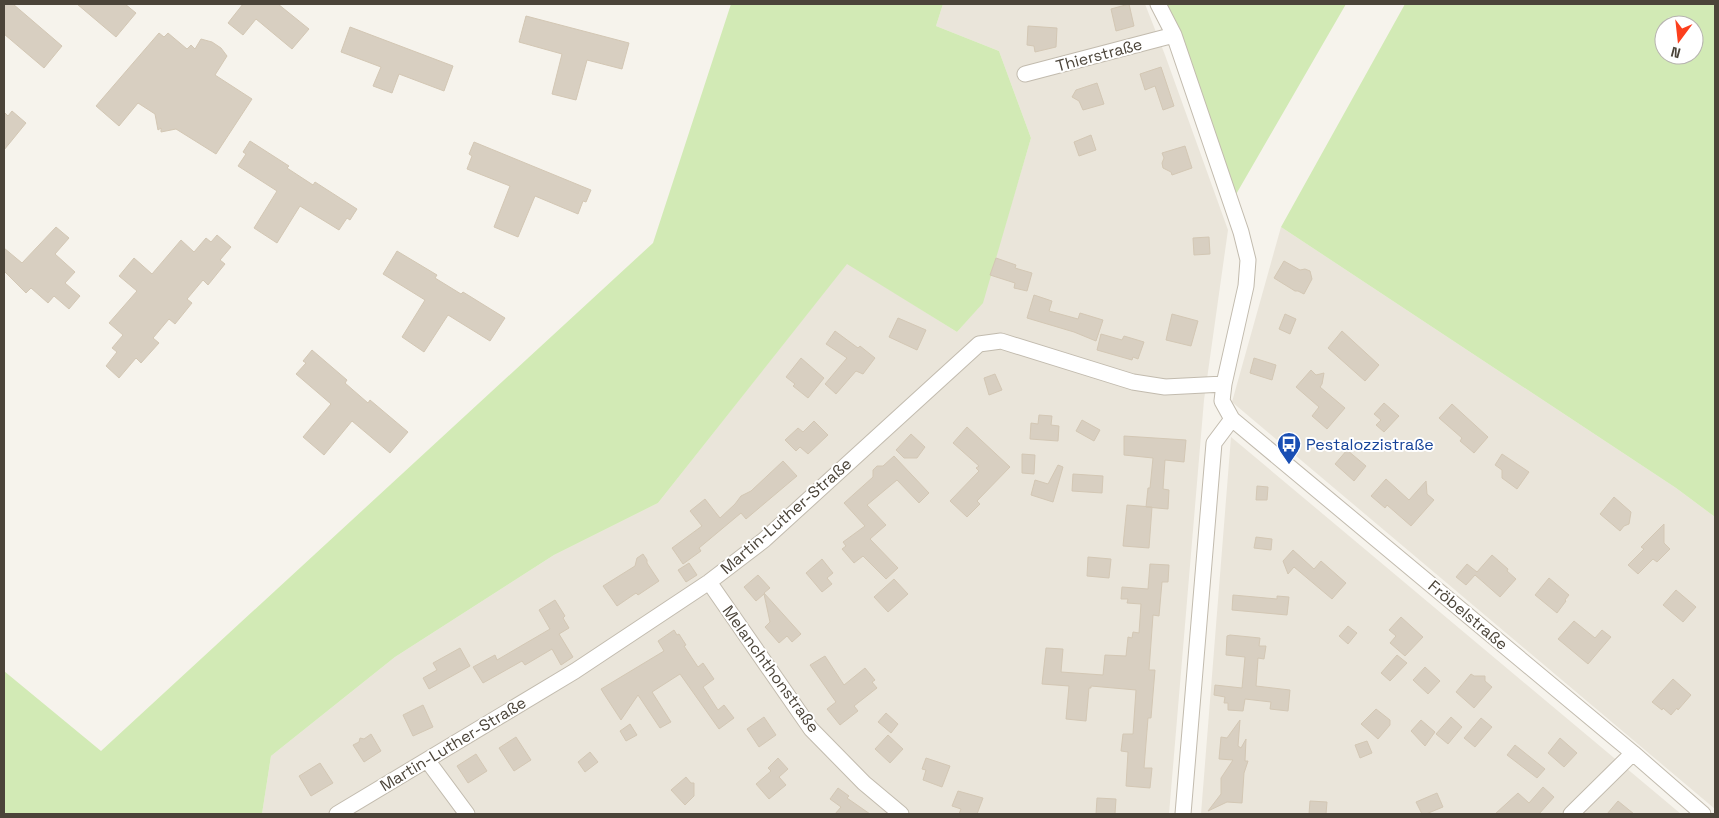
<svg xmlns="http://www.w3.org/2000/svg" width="1719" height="818" viewBox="0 0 1719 818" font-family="'Space Grotesk',sans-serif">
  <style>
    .residential { fill: #eae5da }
    .green { fill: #d2eab5; fill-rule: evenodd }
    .building { fill: #d8cfc1; stroke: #d3c7b4 }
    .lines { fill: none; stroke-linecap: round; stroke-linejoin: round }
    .street-casing { stroke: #c2bbae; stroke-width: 17 }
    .street { stroke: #fff; stroke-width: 15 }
    .labels { text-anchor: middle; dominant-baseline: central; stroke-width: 4; stroke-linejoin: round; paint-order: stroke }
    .street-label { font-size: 16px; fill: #4b4439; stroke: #fff }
    .transit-label { font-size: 16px; fill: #164399; stroke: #fff; text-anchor: start }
  </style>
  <rect width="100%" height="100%" fill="#f6f3ec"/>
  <path class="residential" d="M943,4H1145L1165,55L1228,230L1204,400L1169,814H262L271,756L395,657L554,555L658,503L847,263L957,332L982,303L1031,138L999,51L936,26Z
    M1281,227L1676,488L1715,517V809L1232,402Z
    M1231,437L1681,814H1201Z"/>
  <path class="green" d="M731,4H943L936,26L999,51L1031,138L983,303L957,332L847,264L658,503L554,555L395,657L271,756L262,814H4V671L101,751L653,243Z
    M1161,4H1346L1231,203Z
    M1405,4H1715V517L1676,488L1281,227ZM1664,25H1694V55H1664Z"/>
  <path class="building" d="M4,4H13L62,46L44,68L4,34Z
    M77,4H125L136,13L116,37Z
    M243,4H278L309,29L292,49L256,19L243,35L228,23Z
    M1129,4L1134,26L1116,31L1111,9Z
    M526,16L629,43L622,69L587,60L576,100L552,94L562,54L519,42Z
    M1028,26L1057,28L1056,47L1035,52L1034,46L1027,45Z
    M350,27L453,66L444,91L399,74L392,93L373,86L381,67L341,52Z
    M159,33L164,37L168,33L187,49L191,45L195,49L201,39L212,42L221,48L227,56L215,75L252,99L216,154L176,129L161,132V128L158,130L155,114L138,103L119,126L96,106Z
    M1161,67L1174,106L1163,110L1155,86L1145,90L1140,74Z
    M1097,83L1104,104L1083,110L1079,101L1072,97L1076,90Z
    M12,111L26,123L4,150V112L8,116Z
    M1091,135L1096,150L1079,156L1074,142Z
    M250,141L289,166L287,168L313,185L315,182L357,209L350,220L347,218L339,230L300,206L277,243L254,228L277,191L238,166L246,154L243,152Z
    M474,142L591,190L586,202L583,201L578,214L535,196L518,237L494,227L510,186L467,169L472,156L469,154Z
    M1185,146L1192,168L1172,175L1171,172L1163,168L1162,163L1164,158L1162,153Z
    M56,227L69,238L55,254L75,272L65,283L80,296L69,309L54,296L48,303L31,288L26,293L4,271V248L22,263Z
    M217,235L231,247L220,260L225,264L208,285L203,280L187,299L192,303L175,324L169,319L153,338L159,343L141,363L136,358L119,378L106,366L117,352L112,348L123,335L109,323L137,291L119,276L134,258L152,274L181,240L194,252L206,238L211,242Z
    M1209,237L1210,254L1194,255L1193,238Z
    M397,251L437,275L435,278L461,294L463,292L505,318L490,341L448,315L424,352L402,337L425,300L383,274Z
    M996,258L1016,265L1015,268L1032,273L1027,291L1014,288L1015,283L990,275Z
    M1284,261L1300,270L1305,269L1310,271L1312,279L1304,294L1298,291H1295L1274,278Z
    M1034,295L1052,301L1049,311L1078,319L1080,313L1103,320L1096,341L1074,332L1027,318Z
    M1172,314L1198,321L1191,346L1166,340Z
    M1285,314L1296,319L1290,334L1279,329Z
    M898,318L926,330L917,350L889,337Z
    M835,331L858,348L860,346L875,358L863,374L856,371L836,394L825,384L847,358L826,344Z
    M1342,331L1379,365L1365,381L1328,348Z
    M1101,334L1122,340L1124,336L1144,342L1138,359L1133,357L1132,360L1097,350Z
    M312,350L347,380L345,383L368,403L370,400L408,432L390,453L352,421L324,455L303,437L331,404L296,374L306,363L303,361Z
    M801,358L824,378L808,398L793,386L795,384L786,377Z
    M1254,358L1276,365L1272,380L1250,373Z
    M1311,370L1316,375L1324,373L1322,384L1320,387L1345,408L1327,429L1312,416L1319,407L1296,387Z
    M995,374L1002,390L989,395L984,378Z
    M1384,403L1399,416L1384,432L1376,425L1381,420L1374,414Z
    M1452,404L1488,437L1474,453L1460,441L1462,438L1439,418Z
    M1039,415L1052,416L1051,425L1059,426L1058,441L1030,439L1031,423L1038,424Z
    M1082,420L1100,430L1094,441L1076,431Z
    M814,421L828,435L808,454L800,447L796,451L785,440L798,428L803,432Z
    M967,427L1010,467L977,501L980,504L967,517L950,501L979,471L976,468L979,466L953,443Z
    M911,434L925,447L917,458H904L896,450Z
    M1124,436L1186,440L1184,462L1165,460L1163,489L1169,490L1168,509L1146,507L1148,488H1150L1153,458L1124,455Z
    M1347,450L1366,466L1354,481L1335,464Z
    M1022,454L1035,455L1034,474L1022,473Z
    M1502,454L1529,472L1517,489L1502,478V470L1495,465Z
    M894,456L929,493L919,503L897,480L867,505L886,525L870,539L898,568L886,579L863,556L854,563L842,549L846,546L843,542L865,526L844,503L873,477V470L877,466H883Z
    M783,461L797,476L746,519L741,513L699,548L701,551L683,564L672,548L702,526L690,511L705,499L720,518L735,504L741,496L751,491Z
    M1058,465L1063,467L1053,502L1031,495L1035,480L1048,484Z
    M1073,474L1103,476L1102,493L1072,491Z
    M1386,479L1409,500L1426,481L1427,494L1434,500L1411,526L1387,505L1385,508L1371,496Z
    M1257,486L1268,487L1267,500H1256Z
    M1614,497L1631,512L1629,524L1624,526L1620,531L1600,514Z
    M1127,505L1152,507L1149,548L1123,546Z
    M1664,524V543L1670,549L1657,562L1653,559L1638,574L1628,565L1644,549L1641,547Z
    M1256,537L1272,539L1271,550L1254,548Z
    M1293,550L1314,569L1321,561L1346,583L1332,599L1294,567L1288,574L1283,561Z
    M643,554L647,560V563L659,581L638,595L636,593L617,606L603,586L635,566L637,558Z
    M1492,555L1508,569L1507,571L1516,579L1500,597L1475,575L1466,585L1456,577L1467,564L1477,572Z
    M1088,557L1111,559L1109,578L1087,576Z
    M822,559L833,573L827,578L832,584L822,592L806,573Z
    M689,563L697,575L686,582L678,570Z
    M1150,564L1169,565L1168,582H1162L1159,616L1153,615L1149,670H1155L1151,718H1148L1144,768H1152L1150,788L1126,786L1128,752L1121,751L1123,734H1133L1136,690L1091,686V688H1089L1086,721L1066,719L1069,686L1042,684L1046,648L1063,649L1061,672L1103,675L1105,655L1126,656L1128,637L1132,638L1133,632L1139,633L1141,604L1127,603L1128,599H1121L1122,587L1148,589Z
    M758,575L770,588L764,593L801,634L792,642L787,636L779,643L765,627L770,622L764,594L756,601L744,587Z
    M1549,578L1569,595L1565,600L1566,601L1557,613L1535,595Z
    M894,579L908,594L888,612L874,597Z
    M1676,590L1696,607L1683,622L1663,605Z
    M1233,595L1277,599V596L1289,597L1287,615L1232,610Z
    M555,600L565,616L563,618L569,628L559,634L573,657L561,665L552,649L525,665L522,661L483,683L473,667L495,655L497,660L550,629L539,610Z
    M1401,617L1423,637L1405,656L1390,643L1396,636L1389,630Z
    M1574,621L1595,638L1602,630L1611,637L1588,664L1558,639Z
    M1348,626L1357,633L1348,644L1339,636Z
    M674,630L677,635L679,634L686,645L684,646L698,667L703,663L714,679L703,687L718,710L724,705L734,718L719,729L680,674L652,692L671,722L660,728L638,695L621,720L604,694L601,689L664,651L658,641Z
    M1230,635L1260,638L1259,646H1266L1264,659L1258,658L1256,686L1290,690L1288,711L1270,709L1271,702L1245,699L1243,711L1228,710V703H1224L1225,697L1214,695L1215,685L1242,688L1245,657L1226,655L1227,636Z
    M460,648L470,666L429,689L423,678L437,670L433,663Z
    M1397,655L1407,663L1390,681L1381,673Z
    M825,656L844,685L865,668L875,680L872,682L877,688L854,706L858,711L840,725L827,709L836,702L810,665Z
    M1425,667L1440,681L1428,694L1413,680Z
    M1471,674L1474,676H1485V681L1492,687L1474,708L1456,692Z
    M1673,679L1691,695L1678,710L1677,708L1671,715L1663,708L1662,710L1652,702Z
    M423,705L433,727L413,736L403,715Z
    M1376,709L1390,720V725L1378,739L1361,724Z
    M886,713L898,724L891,733L878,722Z
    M764,717L776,735L759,747L747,729Z
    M1451,717L1462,727L1448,744L1436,734Z
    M1481,718L1492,727L1475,747L1464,738Z
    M1240,720L1238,746L1241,748L1246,739L1245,761H1248L1244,773L1242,803L1227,802L1208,811L1221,794V778L1233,760L1219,759L1221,737L1227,738Z
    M1421,720L1435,732L1425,746L1411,731Z
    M630,724L637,735L626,741L620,731Z
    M371,734L381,751L364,762L353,745L359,742L360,738L364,739Z
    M888,735L903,749L890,763L875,749Z
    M516,737L531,760L514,771L499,748Z
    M1560,738L1577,753L1564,767L1548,753Z
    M1367,741L1372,753L1360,758L1355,745Z
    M1515,745L1545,769L1537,778L1507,755Z
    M590,752L598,762L585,772L578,762Z
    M476,754L487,771L468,783L457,766Z
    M778,758L788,769L779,777L786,785L769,799L756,784L771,771L768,768Z
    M926,758L950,766L942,787L923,780L926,770L922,769Z
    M320,763L333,783L311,796L299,776Z
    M686,777L691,783H694V796L685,805L671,790Z
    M1543,787L1554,797L1539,814H1495L1518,793L1529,803Z
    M838,788L849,796L847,798L870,814H835L841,807L830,799Z
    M958,791L983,798L977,814H959L961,809L952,806Z
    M1437,793L1443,807L1426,814H1422L1416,802Z
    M1097,798L1116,799L1115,814H1096Z
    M1310,801L1327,802L1326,814H1309Z
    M1618,801L1634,814H1607Z"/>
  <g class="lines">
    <g class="street-casing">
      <path id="street" d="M1158,4L1174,35L1241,232L1248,260L1246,286L1224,384L1222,401L1232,419L1633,753L1703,814
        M1025,74L1174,35
        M709,582L811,729L864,783L901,814
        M427,760L467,814
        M337,814L575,671L709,582L764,540L979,344L1001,341L1133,382L1165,387L1224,384
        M1183,814L1214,443L1232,419
        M1571,814L1633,753"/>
    </g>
    <use href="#street" class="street"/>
  </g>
  <defs>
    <g id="bus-pin" transform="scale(1.25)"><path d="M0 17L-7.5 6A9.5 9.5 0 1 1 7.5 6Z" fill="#1a4fb4" stroke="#fff"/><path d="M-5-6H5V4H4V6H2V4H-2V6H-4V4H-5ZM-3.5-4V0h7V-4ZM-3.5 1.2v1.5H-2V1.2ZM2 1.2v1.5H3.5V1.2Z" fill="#fff"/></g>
  </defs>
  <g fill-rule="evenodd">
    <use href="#bus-pin" x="1289" y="444"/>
  </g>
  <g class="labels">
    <g class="street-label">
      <text transform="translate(1099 55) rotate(-15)">Thierstraße</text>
      <text transform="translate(786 516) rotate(-41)">Martin-Luther-Straße</text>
      <text transform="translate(1468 615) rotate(40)">Fröbelstraße</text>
      <text transform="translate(771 669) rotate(54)">Melanchthonstraße</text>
      <text transform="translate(453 744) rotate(-31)">Martin-Luther-Straße</text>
    </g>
    <g class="transit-label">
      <text x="1306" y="444">Pestalozzistraße</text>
    </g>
  </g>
  <rect width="1719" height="818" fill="none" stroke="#4b4439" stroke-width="10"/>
  <g transform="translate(1679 40) rotate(195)"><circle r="24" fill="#ffffff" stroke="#b7b4b0"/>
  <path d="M0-4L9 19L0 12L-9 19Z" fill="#fc3f1d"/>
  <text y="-8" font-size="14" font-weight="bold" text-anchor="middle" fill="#4b4439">N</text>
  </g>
</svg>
